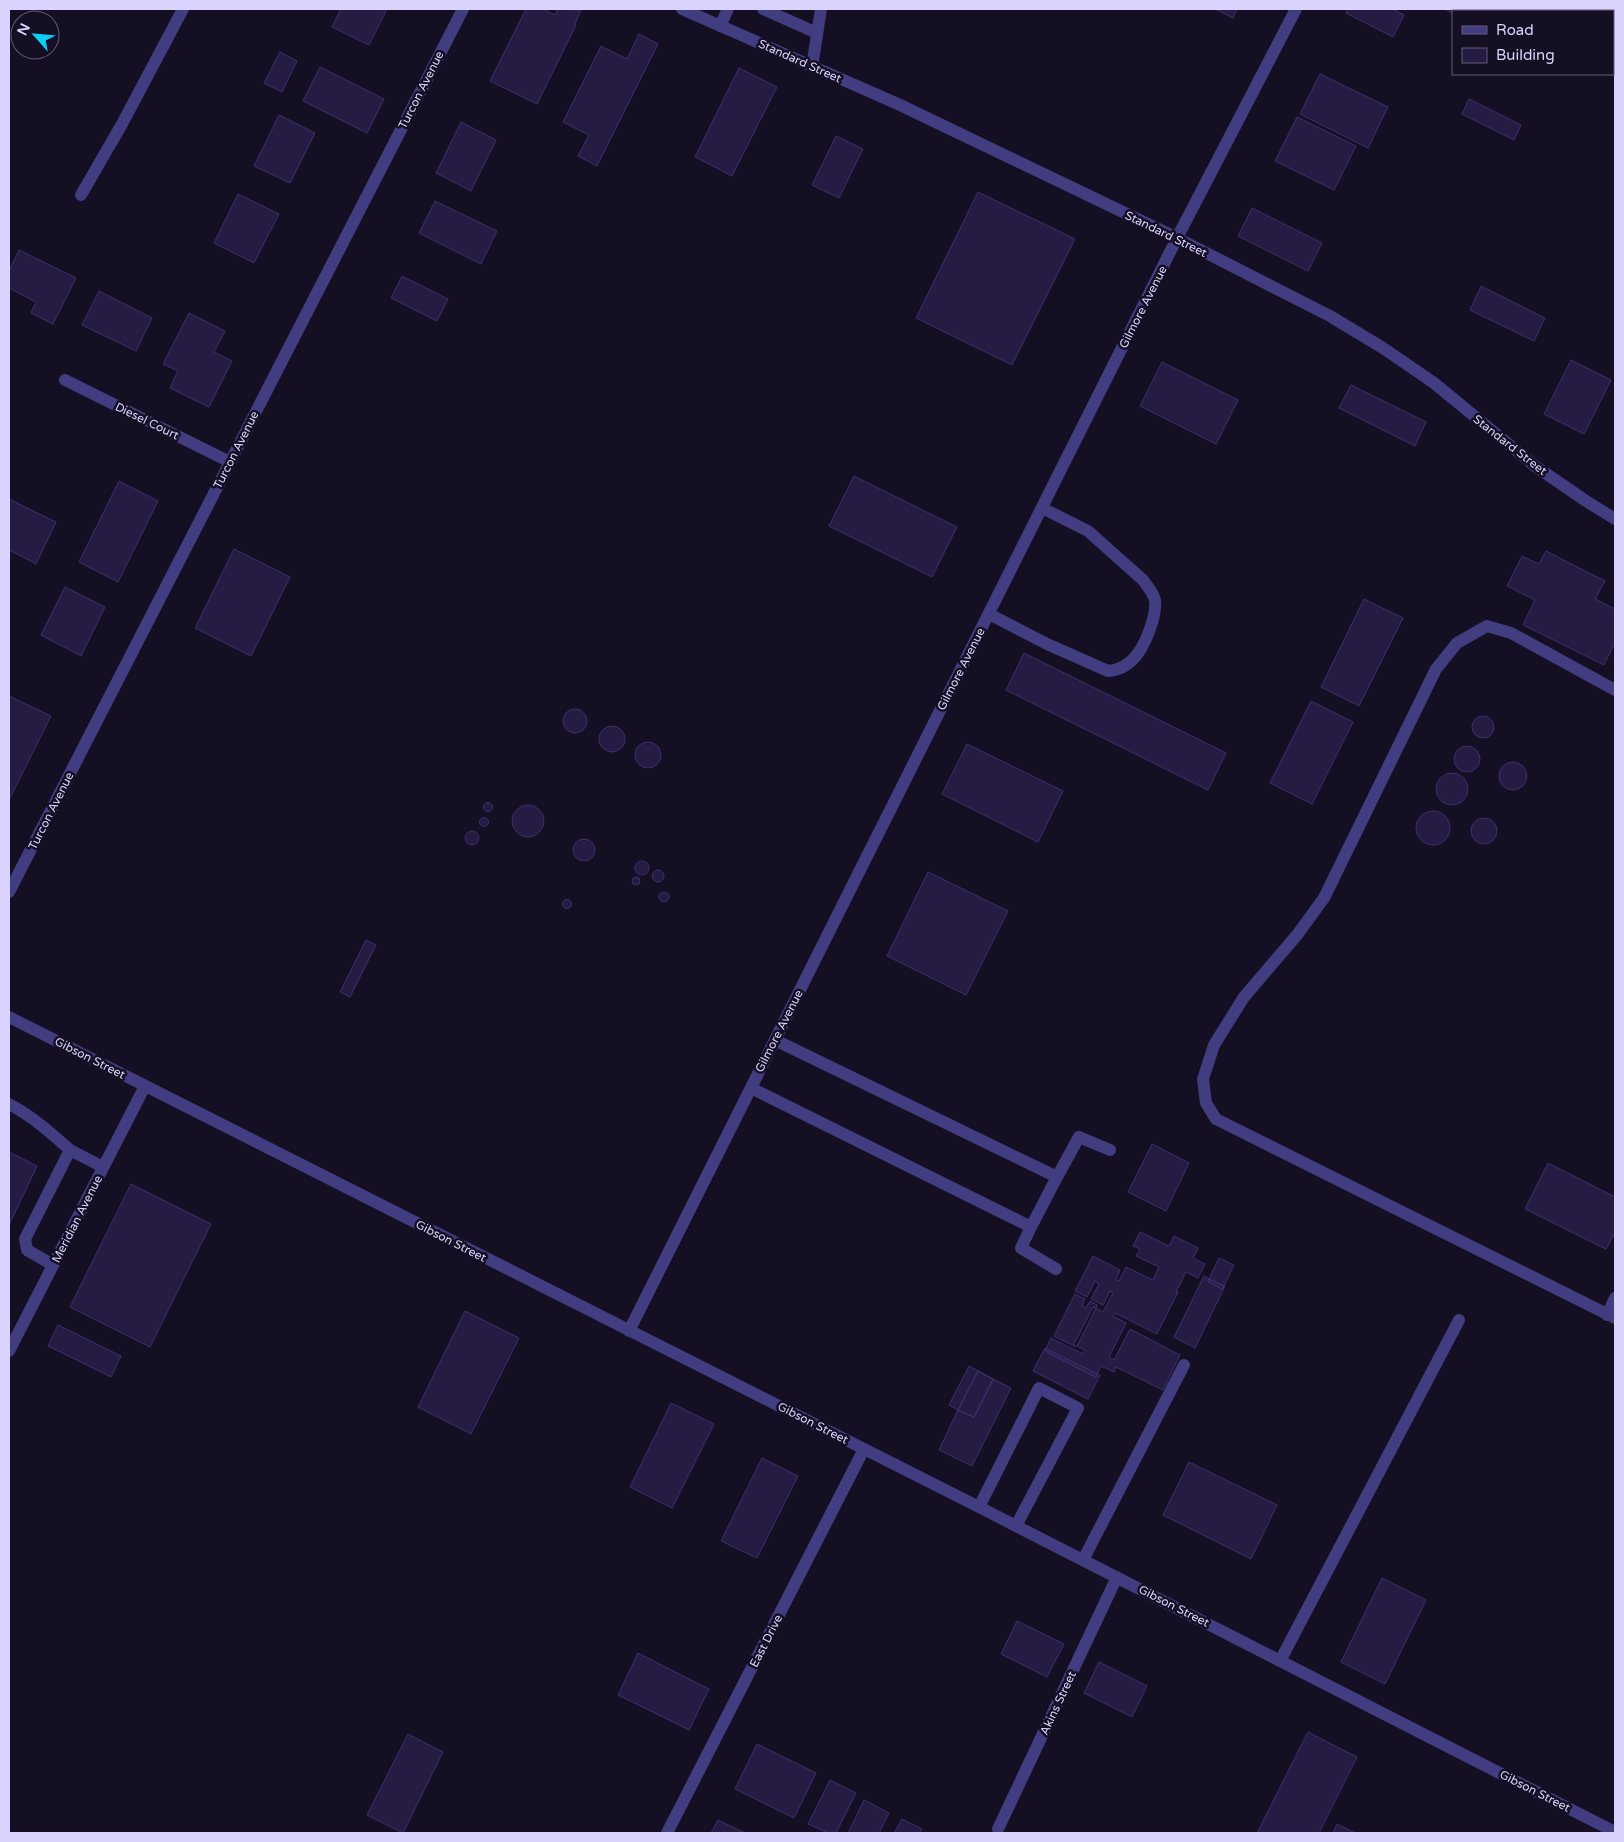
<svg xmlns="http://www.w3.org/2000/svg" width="1624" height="1842" viewBox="0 0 1624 1842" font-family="'Varela Round',sans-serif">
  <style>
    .building { fill: #261c43; stroke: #3f2f6e }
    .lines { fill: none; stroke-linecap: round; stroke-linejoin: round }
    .minor { stroke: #423c80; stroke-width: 12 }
    .labels { text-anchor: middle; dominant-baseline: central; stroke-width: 5; stroke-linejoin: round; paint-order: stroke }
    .street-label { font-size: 12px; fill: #dad3fd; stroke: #140f23 }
  </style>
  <rect width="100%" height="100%" fill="#140f23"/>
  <path class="building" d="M341,9H387L369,45L332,27Z
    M526,9H543L555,15L558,9L581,10L575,24L576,25L537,104L490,81Z
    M1215,9H1237L1233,18Z
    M1348,9H1392L1404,15L1393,37L1346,13Z
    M1445,9H1541L1540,11H1453V14Z
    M1555,9H1591L1596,11H1554Z
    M639,34L658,44L597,166L578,156L589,135L563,122L601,46L627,59Z
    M280,52L297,61L282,92L264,83Z
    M320,67L384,99L367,133L303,101Z
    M739,68L777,87L732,176L695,157Z
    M1320,74L1388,107L1368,148L1300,114Z
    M1469,99L1521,125L1514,140L1462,114Z
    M279,115L315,133L290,183L254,166Z
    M1297,117L1356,146L1334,190L1275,161Z
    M461,122L496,140L471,191L436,173Z
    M836,136L863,149L839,198L812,185Z
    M978,192L1075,239L1012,365L916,318Z
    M238,194L279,214L254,263L214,243Z
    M435,201L497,231L481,264L419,233Z
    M1252,208L1322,243L1308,271L1238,236Z
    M19,250L76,278L53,324L31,313L36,302L9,288V271Z
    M402,276L448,299L437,321L391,298Z
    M1481,286L1545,318L1534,341L1470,310Z
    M99,291L152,318L136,351L82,325Z
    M189,313L225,331L214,352L232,361L209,407L170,388L178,371L163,364Z
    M1571,360L1611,380L1584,434L1544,414Z
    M1162,362L1238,400L1216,444L1140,406Z
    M1351,385L1426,422L1415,446L1339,408Z
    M854,476L957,527L932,577L829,526Z
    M119,481L158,501L118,582L79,562Z
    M9,499L56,522L36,564L9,550Z
    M234,549L290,577L251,656L195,628Z
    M1546,551L1605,581L1595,599L1615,609V642L1604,665L1523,625L1535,600L1507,586L1522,556L1539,564Z
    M65,587L105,607L81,656L41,635Z
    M1364,599L1403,618L1359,706L1321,687Z
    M1024,653L1226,753L1208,790L1006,690Z
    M9,696L51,716L10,798H9Z
    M1311,701L1353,722L1312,804L1270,783Z
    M563 721a12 12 0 1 1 24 0a12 12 0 1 1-24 0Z
    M1472 727a11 11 0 1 1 22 0a11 11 0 1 1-22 0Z
    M599 739a13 13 0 1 1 26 0a13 13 0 1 1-26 0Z
    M635 755a13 13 0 1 1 26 0a13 13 0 1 1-26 0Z
    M967,744L1063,791L1038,842L942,794Z
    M1454 759a13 13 0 1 1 26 0a13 13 0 1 1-26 0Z
    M1499 776a14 14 0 1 1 28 0a14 14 0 1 1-28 0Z
    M1436 789a16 16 0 1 1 32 0a16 16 0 1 1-32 0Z
    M483.5 807a4.5 4.5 0 1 1 9 0a4.5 4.5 0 1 1-9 0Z
    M512 821a16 16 0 1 1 32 0a16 16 0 1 1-32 0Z
    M1416 828a17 17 0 1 1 34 0a17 17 0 1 1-34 0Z
    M479.5 822a4.5 4.5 0 1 1 9 0a4.5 4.5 0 1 1-9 0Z
    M1471 831a13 13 0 1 1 26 0a13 13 0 1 1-26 0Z
    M465 838a7 7 0 1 1 14 0a7 7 0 1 1-14 0Z
    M573 850a11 11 0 1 1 22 0a11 11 0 1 1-22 0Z
    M635 868a7 7 0 1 1 14 0a7 7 0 1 1-14 0Z
    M652 876a6 6 0 1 1 12 0a6 6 0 1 1-12 0Z
    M928,872L1008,911L966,995L887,956Z
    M632 881a4 4 0 1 1 8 0a4 4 0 1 1-8 0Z
    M659 897a5 5 0 1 1 10 0a5 5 0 1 1-10 0Z
    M562.5 904a4.5 4.5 0 1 1 9 0a4.5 4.5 0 1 1-9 0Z
    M366,940L376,945L350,997L340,992Z
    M1152,1144L1189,1163L1166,1211L1128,1192Z
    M9,1152L37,1166L9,1225Z
    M1548,1163L1615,1197V1232L1606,1249L1525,1209Z
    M131,1184L211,1224L150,1347L70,1307Z
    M1140,1232L1169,1246L1174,1236L1198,1248L1193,1258L1205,1264L1198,1278L1186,1272L1176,1292H1178L1157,1334L1115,1313L1113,1316L1126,1323L1109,1357L1114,1360L1130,1329L1180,1355L1163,1390L1116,1367L1114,1372L1101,1366L1097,1374L1046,1349L1051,1338L1083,1354L1085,1350L1077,1346L1096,1308L1103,1312L1113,1293L1110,1291L1103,1305L1091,1299L1099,1284L1095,1281L1087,1297L1075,1291L1093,1256L1120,1270L1116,1280L1119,1281L1126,1267L1153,1280L1159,1267L1136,1256L1140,1249L1133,1246Z
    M1219,1258L1234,1265L1224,1286L1209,1279Z
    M1204,1276L1209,1279L1208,1281L1222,1289L1224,1286H1225L1195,1348L1174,1337Z
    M1209,1279L1224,1286L1222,1289L1208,1281Z
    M1075,1294L1085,1299L1082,1306L1086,1308L1090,1301L1097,1305L1096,1308L1093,1307L1074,1344L1076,1347L1054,1336Z
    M465,1311L519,1338L471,1434L418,1407Z
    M58,1325L121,1356L111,1377L48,1346Z
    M1045,1348L1046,1349L1045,1351L1096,1377L1097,1374L1100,1375L1088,1399L1033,1371Z
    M1046,1349L1097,1374L1096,1377L1045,1351Z
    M969,1366L993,1379L978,1371L958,1410L949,1405Z
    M978,1371L993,1379L974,1417L958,1410Z
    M993,1379L1011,1388L972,1466L939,1450L958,1410L974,1417Z
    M671,1403L714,1424L672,1508L630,1487Z
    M762,1458L798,1476L757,1558L721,1541Z
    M1189,1462L1277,1505L1251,1559L1163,1515Z
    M1382,1578L1426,1600L1385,1684L1341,1662Z
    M1017,1621L1064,1644L1047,1677L1001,1654Z
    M638,1653L709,1689L689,1730L618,1695Z
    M1099,1662L1147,1686L1132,1717L1084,1693Z
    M1308,1732L1357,1757L1319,1833H1257Z
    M408,1734L443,1752L403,1833L367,1815Z
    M757,1744L816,1773L794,1818L735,1789Z
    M830,1780L856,1793L836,1833H828L808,1824Z
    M864,1800L889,1813L879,1833H848Z
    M902,1819L922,1829L920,1833H894Z
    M718,1820L745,1833H711Z
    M1337,1824L1355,1833H1333Z"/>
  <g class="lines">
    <path class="minor" d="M682,9L898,104L1177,238L1330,316L1383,348L1434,383L1535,466L1586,501L1615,519
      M763,9L817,33
      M720,26L728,9
      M812,67L821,9
      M81,195L122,124L183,9
      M65,380L230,462
      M989,614L1047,644L1108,671C1134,669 1145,645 1152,623C1154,616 1156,607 1155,600C1153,592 1147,586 1143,580L1088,531L1042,508
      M1615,690L1511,633L1487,626L1457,643L1436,669L1324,898L1297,935L1244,997L1214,1045L1203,1079L1206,1103L1216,1119L1615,1318
      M9,892L463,9
      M9,1017L979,1507L1615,1832
      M751,1088L1031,1227L1057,1177L775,1040
      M9,1104C32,1116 51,1133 70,1150L25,1239L27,1250L53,1265
      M70,1150L103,1167
      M1057,1177L1079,1137L1110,1150
      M1031,1227L1021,1248L1056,1269
      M1607,1315L1615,1298
      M629,1331L1177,238L1296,9
      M9,1351L145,1086
      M979,1507L1039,1388L1078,1408L1016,1526
      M1083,1560L1184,1365
      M1280,1661L1459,1320
      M998,1829L1117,1577
      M667,1833L864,1449"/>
  </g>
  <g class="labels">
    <g class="street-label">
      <text transform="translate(800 61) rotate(24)">Standard Street</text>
      <text transform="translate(421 90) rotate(-63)">Turcon Avenue</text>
      <text transform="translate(1166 234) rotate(26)">Standard Street</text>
      <text transform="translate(1143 307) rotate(-63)">Gilmore Avenue</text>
      <text transform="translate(147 421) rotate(26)">Diesel Court</text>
      <text transform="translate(1510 445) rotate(38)">Standard Street</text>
      <text transform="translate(236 450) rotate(-63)">Turcon Avenue</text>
      <text transform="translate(961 669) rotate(-63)">Gilmore Avenue</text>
      <text transform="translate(51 811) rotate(-63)">Turcon Avenue</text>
      <text transform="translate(779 1031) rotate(-63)">Gilmore Avenue</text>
      <text transform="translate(90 1058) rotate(27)">Gibson Street</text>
      <text transform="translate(77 1219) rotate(-63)">Meridian Avenue</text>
      <text transform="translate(451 1241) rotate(27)">Gibson Street</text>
      <text transform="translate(813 1423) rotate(27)">Gibson Street</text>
      <text transform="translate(1174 1606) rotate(27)">Gibson Street</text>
      <text transform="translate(766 1641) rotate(-63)">East Drive</text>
      <text transform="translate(1058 1703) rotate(-65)">Akins Street</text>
      <text transform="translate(1535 1791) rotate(27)">Gibson Street</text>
    </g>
  </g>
  <rect width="1624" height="1842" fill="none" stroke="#dad3fd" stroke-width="20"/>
  <rect x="1452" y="10" width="162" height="65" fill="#140f23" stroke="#635d7a"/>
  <rect x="1462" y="26" width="25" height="8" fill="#423c80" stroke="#635d7a"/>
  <text x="1496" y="35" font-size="15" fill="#dad3fd">Road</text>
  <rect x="1462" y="48" width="25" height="15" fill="#261c43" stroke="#635d7a"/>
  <text x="1496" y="60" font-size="15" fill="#dad3fd">Building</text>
  <g transform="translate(35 35) rotate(297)"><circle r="24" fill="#140f23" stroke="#635d7a"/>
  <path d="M0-4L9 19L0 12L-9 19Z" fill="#0acef3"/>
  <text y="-8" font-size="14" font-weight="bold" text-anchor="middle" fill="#dad3fd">N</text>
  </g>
</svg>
